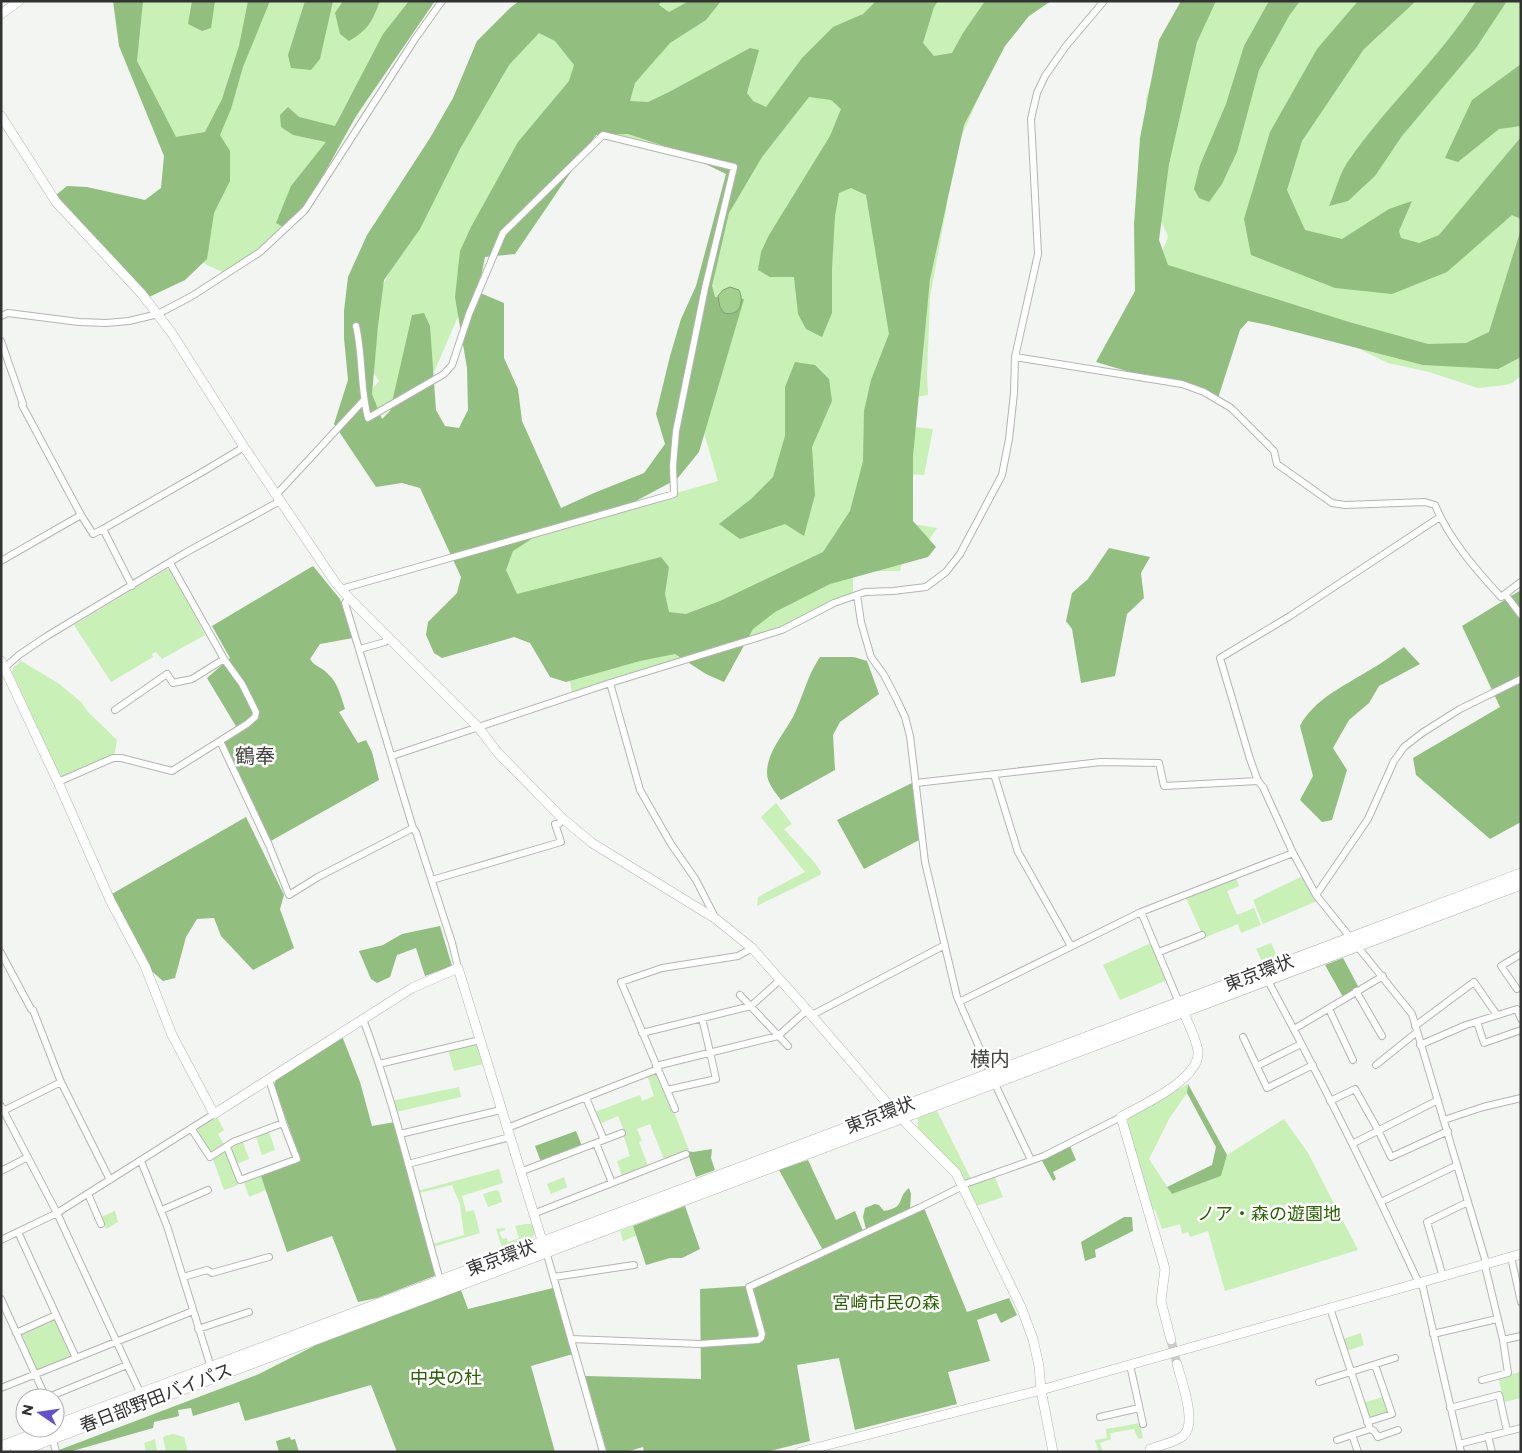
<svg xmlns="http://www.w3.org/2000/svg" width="1522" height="1453" viewBox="0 0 1522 1453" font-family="Montserrat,'Noto Sans JP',sans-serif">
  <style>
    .green { fill: #c8f0b7; fill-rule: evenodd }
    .forest { fill: #92be7f; fill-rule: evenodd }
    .water { fill: #a3cf8f; stroke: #81a073 }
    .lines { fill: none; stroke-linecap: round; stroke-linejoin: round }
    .secondary-tunnel { stroke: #cbcecb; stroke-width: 9; stroke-dasharray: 9 4.5; stroke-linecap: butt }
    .street-casing { stroke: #b2b5b1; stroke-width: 8 }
    .secondary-casing { stroke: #b2b5b1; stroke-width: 10 }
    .highway-casing { stroke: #b2b5b1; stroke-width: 12 }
    .street { stroke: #fff; stroke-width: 6 }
    .secondary { stroke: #fff; stroke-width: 9 }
    .highway { stroke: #fff; stroke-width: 11 }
    .labels { text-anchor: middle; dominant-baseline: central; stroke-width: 5; stroke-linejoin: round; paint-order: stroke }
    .street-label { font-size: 18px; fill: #313231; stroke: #fff }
    .park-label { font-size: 18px; fill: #2b6103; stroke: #fff }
    .quarter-label { font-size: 20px; fill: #424441; stroke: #fff }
  </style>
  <rect width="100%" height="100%" fill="#f2f5f1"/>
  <path class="green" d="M126,1H434L367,100L289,222L253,259L242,268L227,274L205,264L182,225L171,133L129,68Z
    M557,1H1021L951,160L946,210L930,297L927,375L928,395L910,398L915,427L933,429L924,475L906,474L901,522L937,528L915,560H903L900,571H853V594L806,613L788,625L572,693L557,607L478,603L465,554L718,481L684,365L735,165L591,129L484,256L435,370L424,382L374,414L352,412L379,381L361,353L362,333L421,200L514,50Z
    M1190,1H1521V376L1512,383L1506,385L1478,388L1429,372L1388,363L1288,314L1196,299L1158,258L1166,243L1168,236L1153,204L1146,148V98L1153,78Z
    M167,569L171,570L205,635L162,659L156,652L152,654L153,657L111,682L74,625Z
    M21,661L58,683L81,702L88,712L117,740L114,757L60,777L12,672L13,668Z
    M776,803L792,824L784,829L815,863L821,872L820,875L757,906L758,897L805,872L761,817Z
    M1303,876L1317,901L1263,924L1253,900Z
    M1236,878L1239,886L1227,891L1237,915L1254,908L1261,925L1241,933L1238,924L1204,938L1186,898Z
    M1153,942L1167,980L1120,1000L1103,965Z
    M1271,943L1278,958L1263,964L1256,949Z
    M477,1044L483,1064L454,1071L448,1049Z
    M654,1073L659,1074L689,1150L664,1159L650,1124L637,1129L642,1141L639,1142L648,1166L622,1176L617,1161L630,1156L623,1134L625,1133L618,1116L600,1124L595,1112L640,1095L642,1101L654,1096L647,1075Z
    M1188,1084L1187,1093L1169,1119L1149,1159L1172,1194L1221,1176L1227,1155L1284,1119L1308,1153L1358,1250L1225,1291L1208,1231L1190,1237L1188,1232L1182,1234L1180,1224L1162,1229L1156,1212L1150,1204L1128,1125V1117Z
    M459,1087L461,1097L396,1112L393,1101L396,1100Z
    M937,1111L971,1179L967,1180L963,1179L955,1166L918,1128V1118Z
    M217,1117L224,1130L218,1134L224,1145L213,1152H210L197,1132L198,1128Z
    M269,1132L275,1150L262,1155L256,1137Z
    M243,1142L249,1159L237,1164L231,1150L232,1147Z
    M222,1152L226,1153L238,1185L224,1190L213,1159Z
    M499,1169L503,1183L462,1196L466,1212L474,1210L480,1233L433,1247L417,1191ZM452,1185L460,1204L464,1235L433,1244L419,1193Z
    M994,1175L1003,1197L977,1206L968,1188L969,1185Z
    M261,1176L266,1190L249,1197L244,1182Z
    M564,1177L567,1187L551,1194L547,1184Z
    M496,1190L499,1191L502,1202L488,1207L483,1194Z
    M115,1211L118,1222L106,1229L101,1217Z
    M525,1224H533L535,1233L531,1240L503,1250L496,1229L504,1228L505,1230L499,1232L503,1239L507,1238L508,1242L519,1238L515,1226Z
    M633,1226L637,1235L623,1241L620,1231Z
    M53,1320L56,1321L70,1354V1357L39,1370L36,1369L22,1335L23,1333Z
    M1361,1333L1364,1345L1350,1350L1346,1349L1343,1339Z
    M1521,1372V1398L1504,1402L1498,1377Z
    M1383,1397L1389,1411L1388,1414L1369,1420L1363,1403Z
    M1140,1423L1143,1438L1138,1439L1134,1429L1110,1433L1111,1439L1100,1443L1103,1452H1099L1095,1440L1107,1438L1106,1429Z
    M173,1434L184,1437L188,1452H166L163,1438L165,1436Z
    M155,1439L157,1452H146L144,1443Z"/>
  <path class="forest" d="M113,1H143L137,61L176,137L205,132L222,99L239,46L248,1H270L243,67L231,109L220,135L230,151V181L214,213L207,259L185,280L149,297L56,195L67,186L87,187L145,200L161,188L164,156L119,46Z
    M192,1H215L211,28L202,31L188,24Z
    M305,1H333L320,59L311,70L291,68L288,55Z
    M343,1H380C372,22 368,30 349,41L340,34L335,13Z
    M409,1H435L356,116L298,221L285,228L276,223L291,186L326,142L293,135L281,127L280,115L288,107L299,117L335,126L383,34Z
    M519,1H661L659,5L669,12L689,1H721L706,20L670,43L635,83L630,101L648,102L669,92L750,48L759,50L747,93L753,101L766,107L802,58L833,27L863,14L876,1H938L934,7L923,43L934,56L952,53L963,33L985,1H1051L1029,16L1005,46L964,125L930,279L913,456V521L936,547L928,557L830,584L775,612L753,629L724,682L706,674L675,654L640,661L566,682L550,677L530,643L514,637L442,658L434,653L426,635L428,622L457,593L461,577L420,488L402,483L376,487L334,424L348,380L344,338V311L348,277L367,235L430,138L453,98L477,41L510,8ZM539,33L555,41L574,65L569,81L518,142L471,227L460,251L455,297L467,368L468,410L459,428L445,426L436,410L430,326L424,313L412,315L390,411L382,419L372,394L378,326L384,280L420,229L460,149L509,65ZM809,97L831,100L841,109L830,136L769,235L761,252L758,270L770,277H794L798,314L806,329L822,337L832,313V269L835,216L839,193L851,188L866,195L889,334L871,380L864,411L863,461L850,511L823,552L720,601L686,614L669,612L665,594L669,567L661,557L517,594L506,570L513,551L547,529L634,502L677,479L699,452L744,299L715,297L712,286L729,213L762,157ZM628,134L679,151L726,174L696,286L681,319L670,356L656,414L665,444L644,473L594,493L561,508L522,421L518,389L504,358V303L478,292L485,257L515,254L596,135Z
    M1181,1H1216L1197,42L1169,164L1159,240L1168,265L1349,322L1428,344L1466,343L1489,332L1521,229V357L1498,369L1423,365L1268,325L1248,321L1240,330L1218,398L1096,362L1135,291L1134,225L1140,138L1159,40Z
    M1269,1H1300L1289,16L1259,70L1237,152L1222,184L1209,202L1199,198L1194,189L1200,165L1226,104L1244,46Z
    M1358,1H1416L1364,49L1302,141L1287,190L1305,230L1342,239L1389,209L1412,201L1399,231L1401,238L1419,243L1439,235L1521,137V219L1512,215L1447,272L1392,294L1335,288L1251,255L1244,219L1270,132L1317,49Z
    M1476,1H1507L1476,48L1402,136L1375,176L1348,201L1329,206C1335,193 1339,175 1347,163C1386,106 1439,59 1476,1Z
    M1521,64V126L1499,129L1458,162L1445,158L1472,100Z
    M795,362L815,365L829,379L832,401L812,447L815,495L804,536L785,524L740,539L719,524L751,499L773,477L785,436V387Z
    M1109,548L1150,557L1141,573L1144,598L1127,614L1115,676L1081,683L1072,629L1066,621L1072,593L1088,579Z
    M313,566L340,599L353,638L320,644L310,659C316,668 322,667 328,674C338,683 341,697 345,709L339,712L358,743L366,740L372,752L379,780L269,842L224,743L240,733L207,678L230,658L212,626Z
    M1521,590V822L1490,839L1416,775L1413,758L1500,707L1462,626Z
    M1404,647L1420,664L1379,686L1369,703L1349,720L1333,748L1347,770L1332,820L1322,822L1300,800L1313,776L1300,726C1314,699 1344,686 1368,671C1381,664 1392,655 1404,647Z
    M820,657H854L867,661L879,694L840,722L833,735L835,770L781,800C775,792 767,783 767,773C767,752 783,735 793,717C803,697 807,676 820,657Z
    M914,782L916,815L919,817L921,839L864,869L837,820Z
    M246,817L284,895L280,909L294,948L253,970L221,936L214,918L197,919L186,937L175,978L163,981L148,968L110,895Z
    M440,926L452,966L425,976L416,948L397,955L390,977L377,983L371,979L359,951L383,945L402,934Z
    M1343,958L1359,988L1343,997L1325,965Z
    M342,1036L360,1082L372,1126L395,1122L437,1275L377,1298L358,1302L332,1236L287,1252L261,1176L301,1161L274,1085L276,1080Z
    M1188,1084L1227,1155L1221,1176L1172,1194L1167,1187L1212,1165L1216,1147L1187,1093Z
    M576,1131L582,1146L541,1162L535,1146Z
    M1070,1146L1076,1160L1053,1172L1056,1179L1053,1181L1041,1159Z
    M712,1149L711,1158L715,1170L696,1177L687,1151L693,1152Z
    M808,1160L836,1220L855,1211L863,1231L845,1239L924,1208L967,1312L1009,1298L1017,1315L1001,1323L996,1313L977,1320L990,1361L948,1372L957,1404L855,1430L839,1358L797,1365L810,1441L766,1452H644L643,1447L626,1452H607L585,1376L701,1379L700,1289L746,1286L747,1288L824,1252L779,1170Z
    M909,1188L911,1194L910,1210L866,1229L863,1217L865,1208L875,1204L879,1205L884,1211C907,1207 896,1198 909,1188Z
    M685,1206L700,1249L682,1258H670L646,1265L633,1226Z
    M1124,1217H1132L1133,1231L1095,1250L1096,1257L1085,1261L1081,1242Z
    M553,1288L573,1354L531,1366L555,1452H397L371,1385L245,1421L239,1402L193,1416L191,1408L178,1410L179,1416L154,1422L153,1428L69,1452H60L59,1450L259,1374L316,1345L461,1290L468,1309Z
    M290,1437L291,1440L295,1439L299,1452H279L276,1441Z"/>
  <path class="water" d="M730,287L739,290C745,303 739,317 724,313L720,307L718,296L723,290Z"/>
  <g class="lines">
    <path class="secondary-tunnel" d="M1171,1340L1177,1364"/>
    <g class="street-casing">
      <path id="street" d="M1,316L8,313L79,322L106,323L129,321L158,314L192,296L260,252L305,210L415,39L442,1
        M1,341L23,404L22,405L81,515L93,534L103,529L132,586
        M1015,357L1182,384L1204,392L1231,408L1274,451L1277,464L1332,503L1345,505L1425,502L1435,505C1449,539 1476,570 1501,597L1521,582
        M276,495L364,400
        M1440,517L1290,616L1220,658L1250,759L1258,781L1263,787L1293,853L1316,895L1412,1014L1485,1259L1486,1270L1503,1340L1521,1336
        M103,529L204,471L244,447
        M1,561L81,515
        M341,589L674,494L673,466L676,431L705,288L734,167L603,135L503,233L469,314L452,365L444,374L368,418C360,388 363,356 356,326
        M1505,594L1521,615
        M857,595L861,622L871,657L884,675L896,698L905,717L910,736L925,862L957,997L991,1074
        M360,649L385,642L388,638
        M2,670L19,655L47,636L185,553L280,501
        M610,683L640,790L671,844L696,880L715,917
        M115,710L167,674L173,683L192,679L224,659L170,563
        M220,741L269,845L289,895L318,877L413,828L345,603L349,598
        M392,756L610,683L782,630L834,603L865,592L893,591L926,587L946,572L960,554L1002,475L1009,439L1014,393L1015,357L1038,254L1031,119L1037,93L1045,76L1066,46L1104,1
        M994,774L1018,852L1071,946
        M58,782L113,758H121L172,771L247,724L255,717L256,712L242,684L224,659
        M916,783L1101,762L1159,763L1164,786L1258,781
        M413,828L416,832L452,943L458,968
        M432,880L561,842L555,824H559L562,818
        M1316,895L1368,819L1394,761L1404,747L1422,733L1460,709L1521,679
        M1141,912L1180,1005
        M1159,952L1202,935
        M1,953L31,1009L33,1010L61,1082L110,1180
        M1267,979C1320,1077 1369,1176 1416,1277L1423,1288L1461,1452
        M1517,989L1501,966L1521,954
        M1356,991L1382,1036
        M740,995L788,1046
        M959,1002L1141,912L1293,853
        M1329,1009L1353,1060
        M812,1015L945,945
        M702,1018L710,1052
        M363,1019C395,1104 415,1193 440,1280
        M1477,1022L1484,1043L1521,1030
        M1415,1026L1474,982L1497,1015
        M1294,1029L1383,976
        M642,1033L751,1006L780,980
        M1243,1037L1267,1088L1313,1065
        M1420,1045L1466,1025L1517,1009L1521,1019
        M379,1064L480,1040
        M1376,1065L1417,1032
        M656,1066L778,1036L807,1010
        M1257,1066L1301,1044
        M994,1082L1031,1160
        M667,1090L716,1079L710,1052
        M586,1098L604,1140
        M1330,1101L1355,1089L1378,1130L1391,1157L1448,1131
        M1,1106L57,1213L138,1388
        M675,1109L621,982L662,968L738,956L752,948
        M3,1111L61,1082
        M1444,1120L1483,1107L1521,1098
        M191,1128L210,1157L233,1142L283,1123
        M507,1128L658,1069
        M400,1134L501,1110
        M596,1143L612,1183
        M1352,1144L1438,1100
        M227,1147L240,1180L297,1159L283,1123L269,1079
        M141,1161L167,1226L209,1361
        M408,1164L510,1137
        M1,1171L28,1157
        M520,1172L622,1133
        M962,1185L1044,1156L1121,1117
        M88,1194L101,1224
        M1381,1202L1457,1165
        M162,1210L208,1190
        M533,1214L686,1154
        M18,1232L76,1358
        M1,1240L57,1213L214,1114
        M546,1251L603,1452
        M1511,1257L1521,1302
        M183,1277L207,1270L212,1273L269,1257
        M554,1277L634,1265
        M1443,1277L1427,1222L1468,1202
        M1,1299L46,1398L127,1365
        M1330,1308L1370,1429L1352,1435L1358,1452
        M198,1329L249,1312
        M16,1333L56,1315
        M1433,1334L1497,1319
        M571,1339L700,1344L758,1340L761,1338L762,1334L749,1287L919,1208L963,1186
        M1130,1365L1143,1424
        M1482,1380L1508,1373L1503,1340
        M1319,1382L1395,1358
        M1,1388L193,1311
        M1450,1408L1499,1395L1507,1431
        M1100,1417L1139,1408
        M1367,1422L1392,1414L1375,1365
        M1370,1429L1374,1431L1378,1437L1398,1430
        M1488,1436L1492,1452
        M1337,1440L1352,1435
        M54,1444L56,1452
        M1459,1444L1521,1428"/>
    </g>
    <g class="secondary-casing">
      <path id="secondary" d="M1,14L19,1
        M1,116L56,202L141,293L171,332L244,447L335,582L349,598L478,727L498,753L562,818L592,843L716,919L752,948L807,1010L893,1110L956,1173L1021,1307L1033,1339L1039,1366L1041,1390L1053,1452
        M1,661L58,782L110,900L145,966L172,1035L214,1114L412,988L458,968L544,1247
        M1171,1340L1161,1301L1165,1269L1121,1117C1142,1105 1201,1079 1198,1051C1196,1038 1188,1023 1183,1011
        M1150,1449C1160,1445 1174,1443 1183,1436C1198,1424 1181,1380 1177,1364
        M800,1452L1041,1390L1521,1254"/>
    </g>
    <g class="highway-casing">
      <path id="highway" d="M55,1426L1521,874
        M1,1447L51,1428
        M16,1452L1521,884"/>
    </g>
    <use href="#street" class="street"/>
    <use href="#secondary" class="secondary"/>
    <use href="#highway" class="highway"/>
  </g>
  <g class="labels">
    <g class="street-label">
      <text transform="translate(1259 973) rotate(-21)">東京環状</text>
      <text transform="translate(880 1115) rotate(-21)">東京環状</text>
      <text transform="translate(501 1258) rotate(-20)">東京環状</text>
      <text transform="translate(156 1398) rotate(-21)">春日部野田バイパス</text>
    </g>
    <g class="park-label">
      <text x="1269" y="1214">ノア・森の遊園地</text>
      <text x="886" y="1303">宮崎市民の森</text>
      <text x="446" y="1378">中央の杜</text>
    </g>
    <g class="quarter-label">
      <text x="255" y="756">鶴奉</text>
      <text x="990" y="1059">横内</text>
    </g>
  </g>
  <rect width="1522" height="1453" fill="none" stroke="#313231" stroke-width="5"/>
  <g transform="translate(40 1413) rotate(283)"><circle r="24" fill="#ffffff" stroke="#adadad"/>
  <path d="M0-4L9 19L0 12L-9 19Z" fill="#6551ca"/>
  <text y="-8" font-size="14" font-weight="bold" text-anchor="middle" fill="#313231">N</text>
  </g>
</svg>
